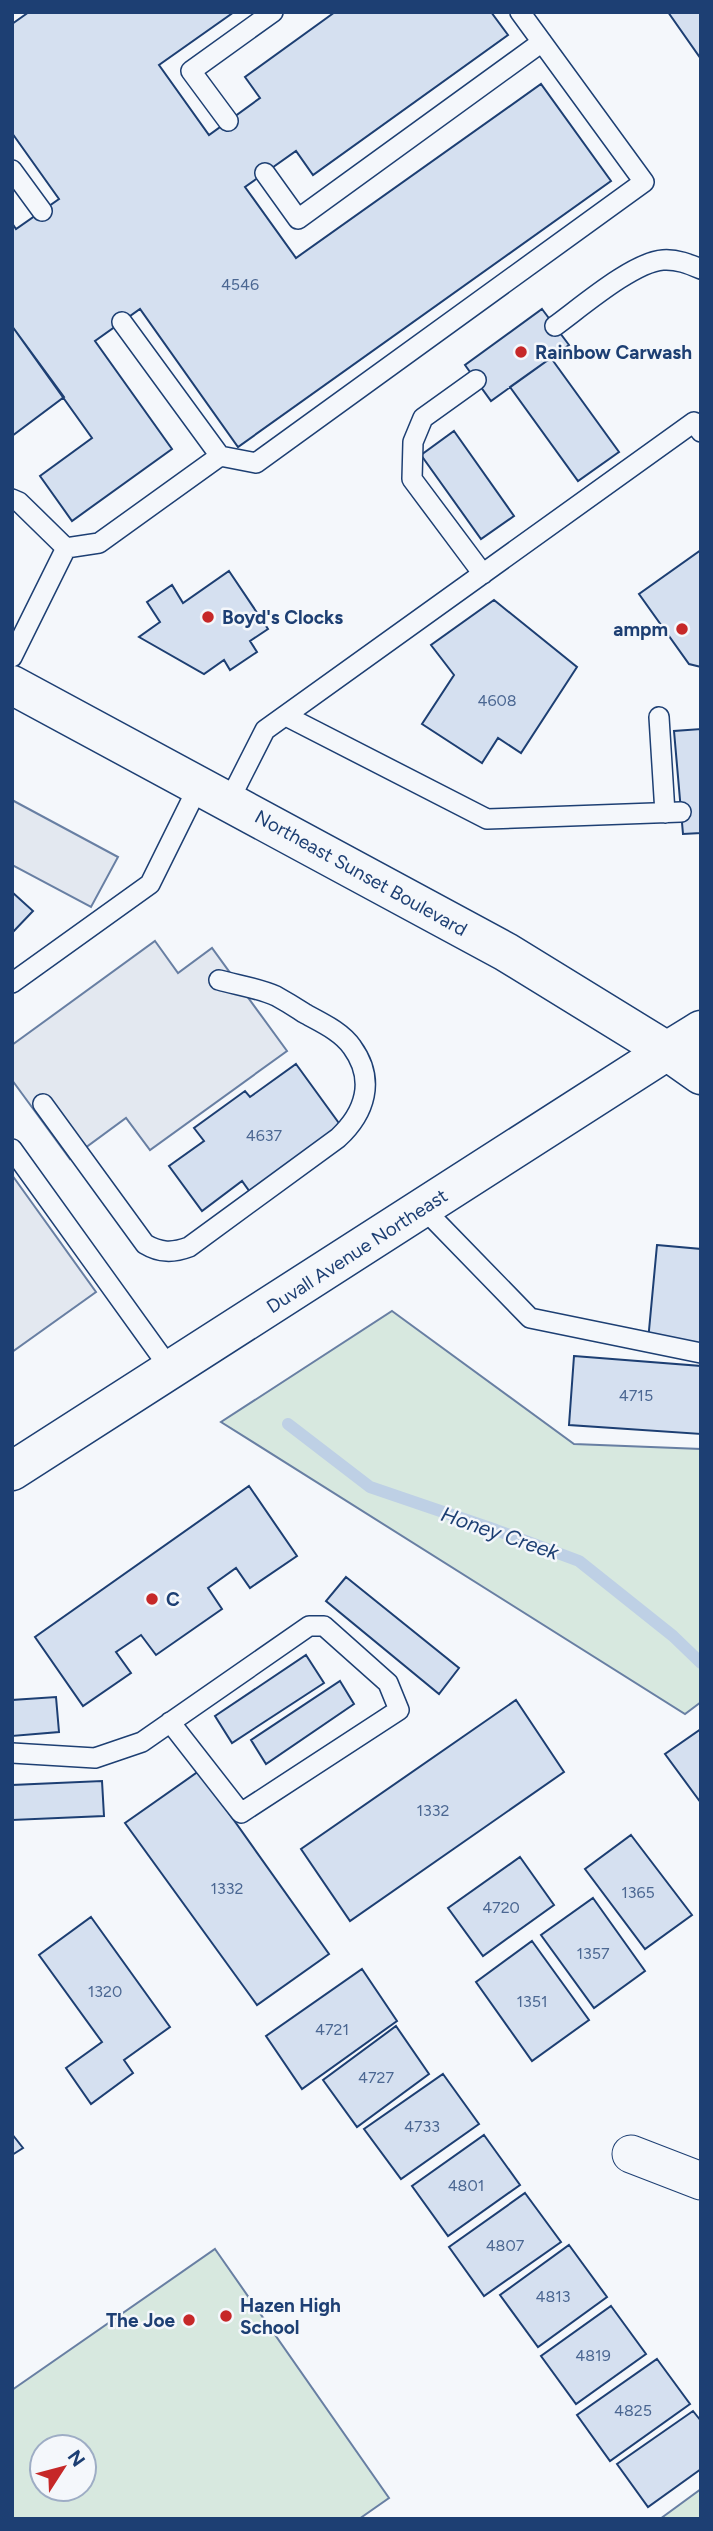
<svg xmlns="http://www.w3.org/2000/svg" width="713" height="2531" viewBox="0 0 713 2531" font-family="Figtree,sans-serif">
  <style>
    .green { fill: #d7e8df; stroke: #687fa3; stroke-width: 2; fill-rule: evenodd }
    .parking { fill: #e3e8f0; stroke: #687fa3; stroke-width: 2 }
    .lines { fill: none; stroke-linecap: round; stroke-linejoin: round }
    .stream { stroke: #bed0e5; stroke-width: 12 }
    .building { fill: #d5e0f0; stroke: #1d3f73; stroke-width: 2 }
    .lane-casing { stroke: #1d3f73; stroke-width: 22 }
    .street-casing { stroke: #1d3f73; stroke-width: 39 }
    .secondary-casing { stroke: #1d3f73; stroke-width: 41 }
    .primary-casing { stroke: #1d3f73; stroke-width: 41 }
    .lane { stroke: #f4f7fb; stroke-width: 19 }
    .street { stroke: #f4f7fb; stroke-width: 37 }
    .secondary { stroke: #f4f7fb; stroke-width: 38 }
    .primary { stroke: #f4f7fb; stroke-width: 38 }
    .poi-dot { fill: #c62828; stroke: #f4f7fb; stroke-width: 2.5 }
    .labels { text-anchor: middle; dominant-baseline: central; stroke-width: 5; stroke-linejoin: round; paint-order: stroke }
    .number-label { font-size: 16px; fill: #4b6792 }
    .poi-label { font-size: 19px; font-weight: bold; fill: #1d3f73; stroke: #f4f7fb; text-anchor: start }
    .street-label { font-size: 19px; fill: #1d3f73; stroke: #f4f7fb }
    .water-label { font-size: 21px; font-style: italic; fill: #1d3f73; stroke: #f4f7fb }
  </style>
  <rect width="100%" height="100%" fill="#f4f7fb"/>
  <path class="green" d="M392,1311L574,1444L701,1449V1702L685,1714L221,1422Z
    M215,2249L389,2498L359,2519H12V2390ZM42,2447H84V2489H42Z
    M701,2489V2519H660Z"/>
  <path class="parking" d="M12,800L118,857L91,907L12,865Z
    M155,941L178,973L212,948L287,1051L150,1150L126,1118L70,1159L12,1080V1045Z
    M12,1175L96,1292L12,1352Z"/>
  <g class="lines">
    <path class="stream" d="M288,1424L370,1487L496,1530L579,1561L673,1636L701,1663"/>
  </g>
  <path class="building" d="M29,12H234L159,65L209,135L260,98L245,77L335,12H491L508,35L313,175L296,151L245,187L296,258L541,84L611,181L238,447L140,309L95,341L172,449L72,521L40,476L92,438L12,326V223L16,229L59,199L12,133V24Z
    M668,12H701V59Z
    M542,309L569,345L491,401L465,365Z
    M12,326L64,397L12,436Z
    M551,358L619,452L578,481L510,387Z
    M454,431L514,516L481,539L421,455Z
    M701,550V667L689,664L639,594Z
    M229,571L268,629L250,641L257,652L230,670L224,660L204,674L139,637L160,622L147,602L172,585L183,603Z
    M494,600L577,667L521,753L498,738L482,763L422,724L454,675L431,645Z
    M701,729V833L683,834L674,731Z
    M12,892L33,911L12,933Z
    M296,1064L341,1126L250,1192L242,1181L202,1211L169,1166L204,1141L194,1128L245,1091L250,1097Z
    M657,1245L701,1249V1346L648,1341Z
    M574,1356L701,1366V1434L569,1425Z
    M249,1486L297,1556L250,1588L236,1568L208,1588L222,1609L156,1655L141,1635L116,1652L131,1673L83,1706L35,1637Z
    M346,1577L459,1668L439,1694L326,1601Z
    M306,1655L324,1683L232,1743L215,1716Z
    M340,1681L354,1704L266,1764L251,1740Z
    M56,1697L59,1732L12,1736V1700Z
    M516,1700L564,1772L350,1921L301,1849Z
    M701,1729V1803L665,1754Z
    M199,1771L329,1954L257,2005L125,1823Z
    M102,1781L104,1816L12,1820V1785Z
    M631,1835L692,1915L645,1949L585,1869Z
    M520,1857L554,1905L483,1956L448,1908Z
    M593,1898L645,1971L594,2008L541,1935Z
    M91,1917L170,2027L124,2060L133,2073L91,2104L66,2068L102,2042L39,1955Z
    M532,1941L589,2020L532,2061L476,1982Z
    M362,1969L397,2021L302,2089L266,2036Z
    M396,2026L429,2074L357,2127L323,2080Z
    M443,2074L479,2124L401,2179L364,2129Z
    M12,2134L23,2148L12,2155Z
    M484,2135L520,2185L448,2236L412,2186Z
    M525,2193L561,2242L484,2296L449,2247Z
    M569,2245L607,2297L538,2347L500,2295Z
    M611,2306L646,2354L576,2404L541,2356Z
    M657,2359L690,2404L610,2461L577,2415Z
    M693,2411L701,2421V2469L648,2507L617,2464Z"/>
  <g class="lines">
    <g class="lane-casing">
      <path id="lane" d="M228,121L191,71L273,12
        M12,170L42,211
        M265,173L298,219L542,42
        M122,322L220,456
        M555,326C580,308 633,262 663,260C677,259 689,264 701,269
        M476,380L423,418L413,442L412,479L483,574
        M12,499L19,502L66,548L12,657
        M66,548L99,543L220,456L256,463L644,182L520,12
        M286,716L487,819L681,812
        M659,717L665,813
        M229,801L265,730L694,422L701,432
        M12,983L150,884L199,785
        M43,1104L145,1244C160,1253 173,1253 189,1247L338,1138C365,1113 376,1080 352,1047C341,1031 320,1022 304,1013C295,1007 285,1001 276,996C258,988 237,985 219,980
        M12,1149L171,1370
        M423,1208L530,1318L701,1353
        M12,1753L95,1758L142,1742L309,1626H324L388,1683L399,1710L241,1813L170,1722"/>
    </g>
    <g class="street-casing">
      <path id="street" d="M631,2154L701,2181"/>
    </g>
    <g class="secondary-casing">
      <path id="secondary" d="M12,1471L667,1051L701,1075"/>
    </g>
    <g class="primary-casing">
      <path id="primary" d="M12,685L506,952L667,1051L701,1030"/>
    </g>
    <use href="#lane" class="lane"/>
    <use href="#street" class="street"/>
    <use href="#secondary" class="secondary"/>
    <use href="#primary" class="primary"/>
  </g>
  <g class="poi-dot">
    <circle cx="521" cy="352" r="7"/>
    <circle cx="208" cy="617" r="7"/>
    <circle cx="682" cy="629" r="7"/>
    <circle cx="152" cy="1599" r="7"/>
    <circle cx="226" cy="2316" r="7"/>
    <circle cx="189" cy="2320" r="7"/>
  </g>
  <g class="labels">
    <g class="number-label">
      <text x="240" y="284">4546</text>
      <text x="497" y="700">4608</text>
      <text x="264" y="1135">4637</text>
      <text x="636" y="1395">4715</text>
      <text x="433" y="1810">1332</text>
      <text x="227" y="1888">1332</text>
      <text x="638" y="1892">1365</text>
      <text x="501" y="1907">4720</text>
      <text x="593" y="1953">1357</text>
      <text x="105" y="1991">1320</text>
      <text x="532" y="2001">1351</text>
      <text x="332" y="2029">4721</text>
      <text x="376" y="2077">4727</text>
      <text x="422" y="2126">4733</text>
      <text x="466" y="2185">4801</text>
      <text x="505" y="2245">4807</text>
      <text x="553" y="2296">4813</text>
      <text x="593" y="2355">4819</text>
      <text x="633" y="2410">4825</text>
    </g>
    <g class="poi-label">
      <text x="535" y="352">Rainbow Carwash</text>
      <text x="222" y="617">Boyd's Clocks</text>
      <text x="668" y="629" text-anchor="end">ampm</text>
      <text x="166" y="1599">C</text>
      <text x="240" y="2305">Hazen High<tspan x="240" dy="22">School</tspan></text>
      <text x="175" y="2320" text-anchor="end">The Joe</text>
    </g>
    <g class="street-label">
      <text transform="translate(361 873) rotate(29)">Northeast Sunset Boulevard</text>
      <text transform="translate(357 1251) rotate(-33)">Duvall Avenue Northeast</text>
    </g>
    <g class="water-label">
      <text transform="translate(500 1533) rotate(19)">Honey Creek</text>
    </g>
  </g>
  <rect width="713" height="2531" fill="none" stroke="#1d3f73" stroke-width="28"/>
  <g transform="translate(63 2468) rotate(54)"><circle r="33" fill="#f4f7fb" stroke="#9eadc5" stroke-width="2"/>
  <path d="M0-5L12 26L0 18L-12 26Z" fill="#c62828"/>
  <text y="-10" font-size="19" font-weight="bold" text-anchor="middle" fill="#1d3f73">N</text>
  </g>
</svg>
